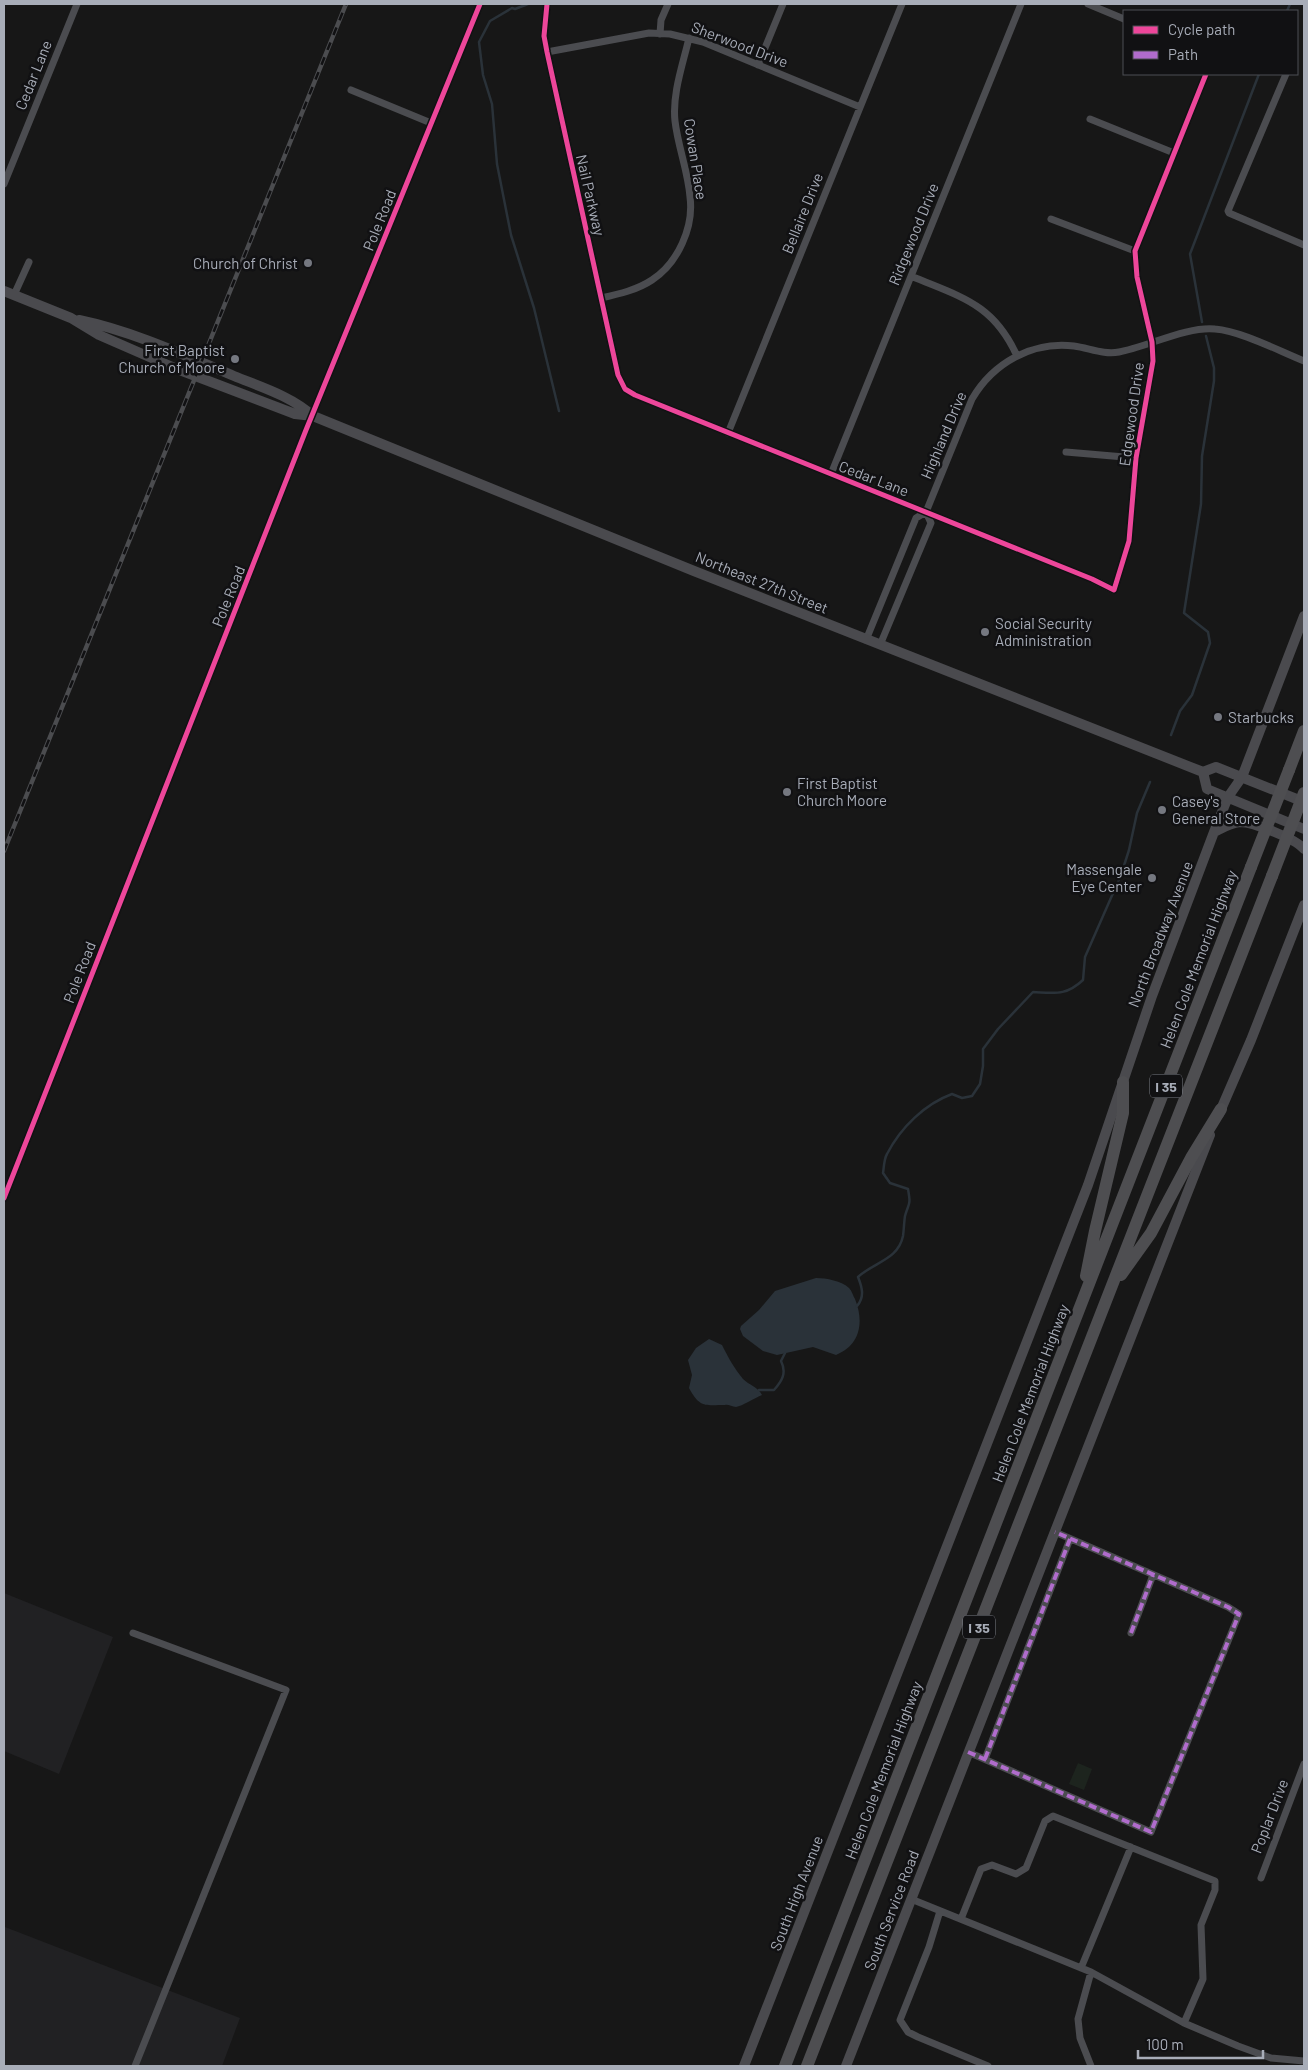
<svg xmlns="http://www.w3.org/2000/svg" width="1308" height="2070" viewBox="0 0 1308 2070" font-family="Barlow,sans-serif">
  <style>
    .built { fill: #212123 }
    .green { fill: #1d241e }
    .water { fill: #2a3239 }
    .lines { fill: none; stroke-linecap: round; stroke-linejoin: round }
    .stream { stroke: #2a3239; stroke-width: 2.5 }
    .minor { stroke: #4b4c50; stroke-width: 7 }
    .secondary { stroke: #4a4a4e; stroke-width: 10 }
    .motorway { stroke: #4e4e51; stroke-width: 12 }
    .rail-casing { stroke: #4b4c4f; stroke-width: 4.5 }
    .rail { stroke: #111113; stroke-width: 2.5; stroke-dasharray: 8; stroke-linecap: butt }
    .motorway-bridge { stroke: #4e4e51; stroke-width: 12 }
    .quiet { stroke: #b06ccc; stroke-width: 4; stroke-dasharray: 8 4; stroke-linecap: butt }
    .cycleway-casing { stroke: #111113; stroke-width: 8 }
    .cycleway { stroke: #ed469a; stroke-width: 5 }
    .poi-dot { fill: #757880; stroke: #111113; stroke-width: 2 }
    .labels { text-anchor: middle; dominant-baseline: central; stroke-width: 5; stroke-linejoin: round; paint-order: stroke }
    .shield { fill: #111113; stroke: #7b7e86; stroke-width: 1 }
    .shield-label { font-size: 14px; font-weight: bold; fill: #a8adb8 }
    .street-label { font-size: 15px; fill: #a8adb8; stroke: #111113 }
    .poi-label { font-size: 15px; fill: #a8adb8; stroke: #111113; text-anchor: start }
  </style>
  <rect width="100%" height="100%" fill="#171717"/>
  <path class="built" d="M4,1593L113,1637L59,1774L4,1751Z
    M5,1927L240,2018L222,2066H4Z"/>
  <path class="green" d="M1078,1763L1092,1769L1084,1790L1069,1784Z"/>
  <path class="water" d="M816,1278C826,1278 842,1281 849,1288C852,1291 853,1296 855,1299C864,1321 861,1345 836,1355L813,1347L777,1355L763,1351L743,1336L740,1329L741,1326L759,1310L775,1291Z
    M709,1339L722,1345C728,1357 734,1368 743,1379C749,1385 758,1387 762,1395C755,1398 742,1406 736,1407C732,1407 728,1404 725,1405C704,1405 700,1408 689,1388L692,1375L688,1360L696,1348Z"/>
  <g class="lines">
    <path class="stream" d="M528,4L515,9L512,8L490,21L479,42L483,75L492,104L497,164L511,235L534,308L559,411
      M1287,11L1290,4
      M1202,322L1190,254L1259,74
      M1171,735L1180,711L1192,695L1210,643L1208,632L1184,613L1201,504L1202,456L1214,381V368L1206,336
      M857,1306C865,1297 862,1287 858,1277C874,1262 898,1260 903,1236C904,1229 904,1222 905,1216C909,1202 911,1206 908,1189L890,1183L883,1173C884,1167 884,1159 887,1154C901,1127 925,1104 952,1094L962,1098L972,1096L980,1084L983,1066V1049L998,1029L1033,992C1055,993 1066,996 1083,980L1085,957L1121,875L1129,850L1137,813L1150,782
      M759,1390H774C782,1381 787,1373 781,1361L785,1353"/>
    <path class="minor" d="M547,4L544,36L547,52L618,375L625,389L635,395L1092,579L1114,590L1129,541L1136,458L1153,361L1152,342L1137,277L1135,251L1206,74
      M1088,4L1124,19
      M660,34L661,20L668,4
      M547,52L649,33L670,34L703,42L860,107
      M758,65L783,4
      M1286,74L1228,211L1229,213L1304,245
      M351,90L431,123
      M1090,119L1174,153
      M4,184L77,4
      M1051,219L1135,251
      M911,276C960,297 993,303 1017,356
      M14,295L29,262
      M601,298C619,294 637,290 652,280C678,263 694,227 690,197C688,171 678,147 675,121C672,94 683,64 689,38
      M728,433L902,4
      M1066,452L1136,458
      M831,474L1021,4
      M866,640L916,518L926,512L972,399C993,363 1032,341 1074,346C1089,348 1104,355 1119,352C1146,347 1188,326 1215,329C1241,331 1279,351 1304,361
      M880,645L931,523L926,512
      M4,1198L306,430L480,4
      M133,1633L286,1690L135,2066
      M1131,1633L1153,1575
      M968,1752L1151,1832L1239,1614L1228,1607L1055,1532
      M985,1759L1070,1539
      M1261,1878L1304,1764
      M911,1899L1091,1972L1184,2023L1238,2046L1271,2058L1304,2061
      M940,1911L929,1947L900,2020L908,2032L918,2037L988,2066
      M961,1919L981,1869L992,1865L1016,1874L1026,1868L1045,1821L1053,1816L1215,1881V1890L1201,1925L1203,1979L1184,2023
      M1081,1968L1131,1847
      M1091,1972L1078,2019L1080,2038L1091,2066"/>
    <path class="secondary" d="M4,291L71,318L99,335L177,369L295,414L313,416L694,571L1203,772L1216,767L1304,802
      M79,320C132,331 184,355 234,376C261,387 291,396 313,416
      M1203,772L1207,789L1304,829
      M1214,832C1222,828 1230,823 1240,822C1253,822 1296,839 1304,849
      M1219,1114L1251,1040L1304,905
      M744,2066L1088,1185L1152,996L1214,832L1228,797L1242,777L1304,616
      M846,2066L1210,1135"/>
    <path class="motorway" d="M1289,770L1304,731
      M1121,1275L1151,1233L1191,1158L1221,1109
      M1086,1276L1095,1231L1123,1113V1082
      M785,2066L1251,867
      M807,2066L1272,876"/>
    <g class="rail-casing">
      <path id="rail" d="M4,851L346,4"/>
    </g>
    <use href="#rail" class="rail"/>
    <path class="motorway-bridge" d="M1251,867L1289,770
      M1272,876L1304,793"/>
    <path class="quiet" d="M1131,1633L1153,1575
      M968,1752L1151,1832L1239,1614L1228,1607L1055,1532
      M985,1759L1070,1539"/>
    <g class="cycleway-casing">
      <path id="cycleway" d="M547,4L544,36L547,52L618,375L625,389L635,395L1092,579L1114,590L1129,541L1136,458L1153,361L1152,342L1137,277L1135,251L1206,74
        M4,1198L306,430L480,4"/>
    </g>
    <use href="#cycleway" class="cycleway"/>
  </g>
  <g class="poi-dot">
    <circle cx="308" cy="263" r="5"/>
    <circle cx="235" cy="359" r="5"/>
    <circle cx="985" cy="632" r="5"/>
    <circle cx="1218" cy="717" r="5"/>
    <circle cx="787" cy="792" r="5"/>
    <circle cx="1162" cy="810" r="5"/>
    <circle cx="1152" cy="878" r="5"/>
  </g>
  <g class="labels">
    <g class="shield">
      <rect x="1150" y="1074.5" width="32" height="23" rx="4"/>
      <rect x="963" y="1615.5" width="32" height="23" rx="4"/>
    </g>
    <g class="shield-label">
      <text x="1166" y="1086">I 35</text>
      <text x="979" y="1627">I 35</text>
    </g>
    <g class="street-label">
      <text transform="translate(740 44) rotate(21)">Sherwood Drive</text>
      <text transform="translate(33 75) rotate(-68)">Cedar Lane</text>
      <text transform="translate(696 159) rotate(81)">Cowan Place</text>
      <text transform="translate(591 195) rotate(77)">Nail Parkway</text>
      <text transform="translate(802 213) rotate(-68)">Bellaire Drive</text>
      <text transform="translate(379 220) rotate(-68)">Pole Road</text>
      <text transform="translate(913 234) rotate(-68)">Ridgewood Drive</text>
      <text transform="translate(1131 414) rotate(-82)">Edgewood Drive</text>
      <text transform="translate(943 435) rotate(-67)">Highland Drive</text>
      <text transform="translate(874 478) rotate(21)">Cedar Lane</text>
      <text transform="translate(762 582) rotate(22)">Northeast 27th Street</text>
      <text transform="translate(228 596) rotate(-68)">Pole Road</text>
      <text transform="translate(1160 934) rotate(-69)">North Broadway Avenue</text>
      <text transform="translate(1198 959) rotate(-69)">Helen Cole Memorial Highway</text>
      <text transform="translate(79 972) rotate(-69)">Pole Road</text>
      <text transform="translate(1030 1393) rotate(-69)">Helen Cole Memorial Highway</text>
      <text transform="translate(883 1770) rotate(-69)">Helen Cole Memorial Highway</text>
      <text transform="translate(1269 1816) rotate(-69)">Poplar Drive</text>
      <text transform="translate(796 1893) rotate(-69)">South High Avenue</text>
      <text transform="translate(891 1910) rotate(-69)">South Service Road</text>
    </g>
    <g class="poi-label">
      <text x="298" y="263" text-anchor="end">Church of Christ</text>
      <text x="225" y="350" text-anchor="end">First Baptist<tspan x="225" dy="17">Church of Moore</tspan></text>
      <text x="995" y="623">Social Security<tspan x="995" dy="17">Administration</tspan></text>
      <text x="1228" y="717">Starbucks</text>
      <text x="797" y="783">First Baptist<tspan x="797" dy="17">Church Moore</tspan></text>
      <text x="1172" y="801">Casey's<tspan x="1172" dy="17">General Store</tspan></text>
      <text x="1142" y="869" text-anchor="end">Massengale<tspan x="1142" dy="17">Eye Center</tspan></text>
    </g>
  </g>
  <rect width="1308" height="2070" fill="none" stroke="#a8adb8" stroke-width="10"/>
  <rect x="1123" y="10" width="175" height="65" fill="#111113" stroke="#4d4f55"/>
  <rect x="1133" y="26" width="25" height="8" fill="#ed469a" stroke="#4d4f55"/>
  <text x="1168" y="35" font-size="15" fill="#a8adb8">Cycle path</text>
  <rect x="1133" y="51" width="25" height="8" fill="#b06ccc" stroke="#4d4f55"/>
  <text x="1168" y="60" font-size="15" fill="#a8adb8">Path</text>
  <path d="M1138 2050v8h125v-8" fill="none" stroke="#a8adb8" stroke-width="2.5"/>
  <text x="1146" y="2050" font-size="15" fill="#a8adb8" stroke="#111113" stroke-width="4" paint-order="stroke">100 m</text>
</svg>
